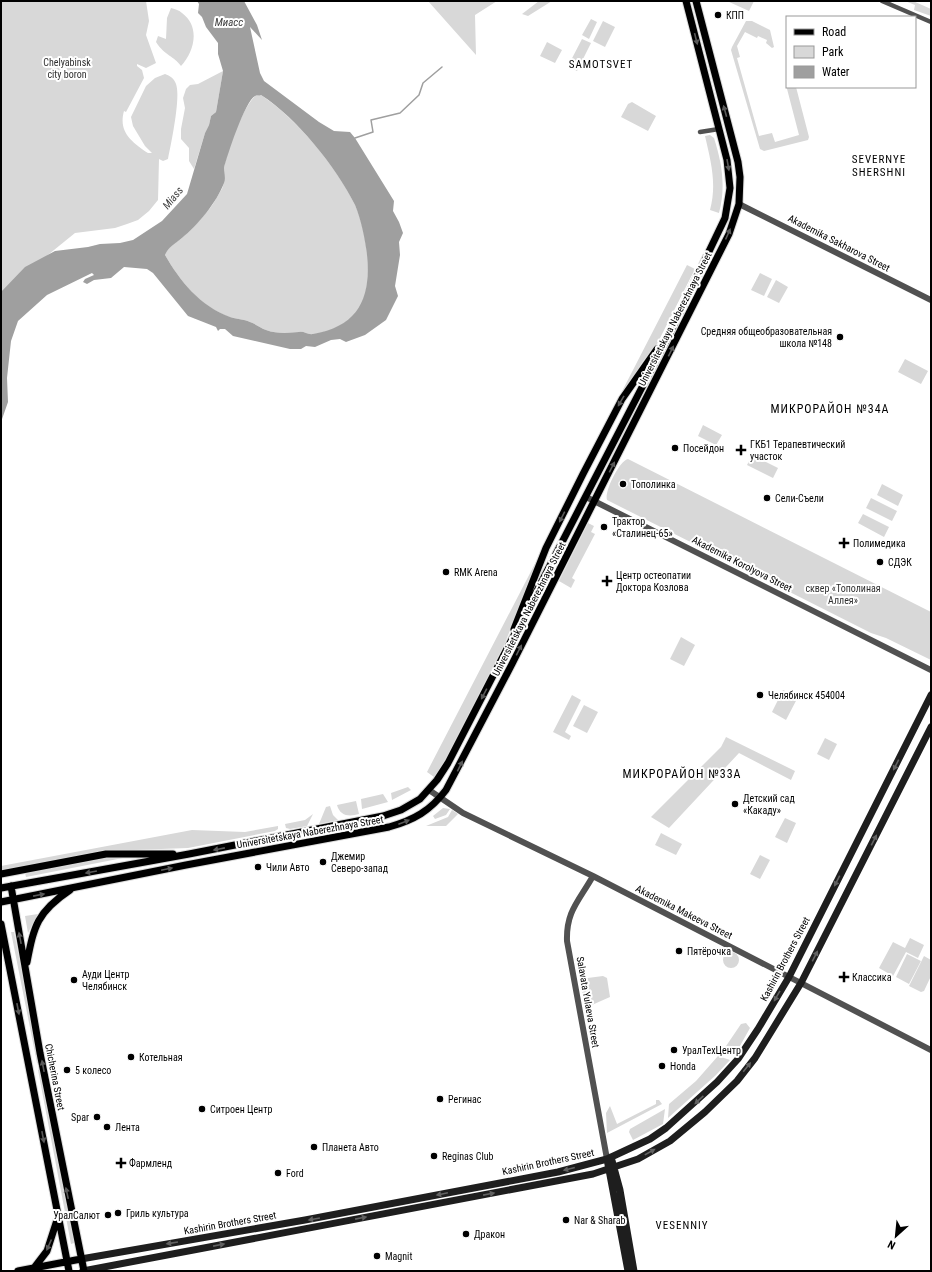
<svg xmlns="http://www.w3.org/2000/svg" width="932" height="1272" viewBox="0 0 932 1272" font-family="'Roboto Condensed',sans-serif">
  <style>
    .green { fill: #d8d8d8 }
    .water { fill: #9f9f9f; fill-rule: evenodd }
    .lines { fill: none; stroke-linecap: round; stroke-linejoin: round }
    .stream { stroke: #9f9f9f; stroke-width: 1.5 }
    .primary-casing { stroke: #dbdbdb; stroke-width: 9 }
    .minor { stroke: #515151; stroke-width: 4.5 }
    .tertiary { stroke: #515151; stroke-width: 6 }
    .secondary { stroke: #1e1e1e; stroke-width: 7 }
    .primary { stroke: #000; stroke-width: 7 }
    .oneway { fill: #595959 }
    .oneway2 { fill: #626262 }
    .poi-dot { fill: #000; stroke: #fff; stroke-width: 1.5 }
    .labels { text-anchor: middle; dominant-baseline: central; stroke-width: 4; stroke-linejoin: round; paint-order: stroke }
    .poi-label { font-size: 10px; fill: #000; stroke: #fff; text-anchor: start }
    .park-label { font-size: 10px; fill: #2f2f2f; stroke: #fff }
    .street-label { font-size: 10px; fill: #000; stroke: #fff }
    .water-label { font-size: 11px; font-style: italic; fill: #404040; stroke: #fff }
    .neighbourhood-label { font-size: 11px; letter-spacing: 1px; fill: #000; stroke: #fff }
    .quarter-label { font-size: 12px; letter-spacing: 1px; fill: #000; stroke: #fff }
  </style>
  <rect width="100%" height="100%" fill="#fff"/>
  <path class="green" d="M1,1H146L149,21L146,35L156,63L146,68L137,64V66L142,70L144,78L126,112L124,111C118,132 132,142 148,153H152L145,146L133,126L131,117L146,86L155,78L165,74C170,76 174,78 176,84C181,97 171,144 168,159L163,161L159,159L158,200L149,211L138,220L127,224L115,228L75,233L1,293Z
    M428,1H497L475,15L476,55Z
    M539,1H552L528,16L522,14Z
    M727,1H754L749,11Z
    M905,1H913L931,9V16L914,10L915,5Z
    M171,8C174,9 179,10 182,13C201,27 194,52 181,66C174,56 165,56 156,42L158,36L166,39L167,18Z
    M591,19L597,22L589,39L582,35Z
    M603,21L615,27L605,47L593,41Z
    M746,21H752L770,30L774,47L772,48L766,43L767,40L758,36L757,38L745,32L737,46L740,57L737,58L759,136L772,133L775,142L799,135L786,85L787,83V87H796L809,137L808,140L764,151L760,149L731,50L732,47Z
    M582,39L591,43L577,71L568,66Z
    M547,42L562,50L555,63L540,56Z
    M223,71L216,112L211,116L209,125L205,133L194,169L189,161V148L181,139V129L185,108L183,98L186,89L190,85L198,84Z
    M261,95C298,120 336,166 355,205C367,230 375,287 358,311C352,319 338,328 328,331C323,332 315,335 310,334C306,334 303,331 299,332C288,333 277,334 266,330C260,328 256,324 250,322C244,319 236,319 229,317C200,306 180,281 165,255C170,244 173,245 182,238C190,231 198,222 205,214C211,208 216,199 220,192C226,184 223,177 224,168C228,148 241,111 255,96Z
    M632,102L656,116L648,131L621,117L628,104Z
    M710,135L714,138C722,163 726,187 719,213L710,210C717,184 711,162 705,136Z
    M687,265L695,269L657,344L643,361L615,405Z
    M760,273L772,279L764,296L751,290Z
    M776,280L788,287L779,303L767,297Z
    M905,359L928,371L921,384L898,372Z
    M703,425L722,435L716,445L698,436Z
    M752,455L778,468L773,478L747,465Z
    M628,459L931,612V660L886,638L871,633L607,500C604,492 619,461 628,459Z
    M882,484L903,495L898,506L877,495Z
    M871,498L897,511L892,521L866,508Z
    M863,514L889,527L884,537L858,523Z
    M588,523L594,526L591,532L595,534L572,578L575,580L571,588L559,581Z
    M541,552L505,643L443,764L434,777L427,772Z
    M681,637L695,645L684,666L670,659Z
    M783,690L798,697L786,720L772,712Z
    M572,695L581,700L565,732L571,736L569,740L553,732Z
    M584,705L598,712L587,733L573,726Z
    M726,737L795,771L791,780L739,753L669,828L651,817L721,747Z
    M825,738L837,744L829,760L817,754Z
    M408,787L411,790L392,800L391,793Z
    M383,794L388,802L362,809L361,799Z
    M356,801L359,814C349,817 340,816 337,805Z
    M330,806L333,815L338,820L319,824L326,807Z
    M443,808L450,809L446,815L435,819L433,816Z
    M452,810L458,814L446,826H426L448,817Z
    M313,814L307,826L290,829L286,828L285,824L305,820Z
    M785,818L796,823L787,843L775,837Z
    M278,826V829L275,831L188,848L107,851L1,871V866L192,830L245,832Z
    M661,833L682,844L676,855L655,845Z
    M760,855L770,860L760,879L750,874Z
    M133,856L26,877L25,873L108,857Z
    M38,914L28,933L25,916Z
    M11,932H14L40,1063H37Z
    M910,938L924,945L918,958L906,952L893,976L879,968L893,942L905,948Z
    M723 960a8 8 0 1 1 16 0a8 8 0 1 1-16 0Z
    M907,954L921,961L909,984L896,977Z
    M924,956L931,960V976L924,991L921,992L909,986Z
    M603,976L607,978L610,997L585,1008L580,979Z
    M746,1023L750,1028L736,1053L729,1054L722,1052L741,1024Z
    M718,1056L730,1060L716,1075L668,1118L669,1104L696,1081Z
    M41,1069L74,1243L71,1244L38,1070Z
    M656,1100H659L662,1104L607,1133L606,1113L610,1106L617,1124L656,1104Z
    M665,1109L663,1124L633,1140L629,1132L630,1129Z"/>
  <path class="water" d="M197,1H244L257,25L262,40L250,27L260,73L264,81L319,122L334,131L350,132L355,138L394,201L393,211L399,222L403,233L399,242L400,255L395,286L398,296L386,320L365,335L346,342L340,339L331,340L315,347L306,346L301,349H290L233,336L225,329H220L218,331L216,327L188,316L153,273L147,269L124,267L111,278L94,280L87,284L83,282L85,279L94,275L92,273L47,295L18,321L11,341L7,378L8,402L1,422V292L25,267L55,251L88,247L100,244L120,243L133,240L162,221L187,194L205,133L209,125L211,116L216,112L223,71L218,54V43L206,27L202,17L198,13L199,4ZM261,95C297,118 336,167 355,205C361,219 365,239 367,255C371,298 359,326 313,334C308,335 304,331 299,332C288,333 277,334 266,330C260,328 256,324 250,322C244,319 236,319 230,317C200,306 180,281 165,255C169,246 174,245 182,238C197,226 217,202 224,183C226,178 224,173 224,168C227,156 245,101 255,96C257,95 259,96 261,95Z"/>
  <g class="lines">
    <path class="stream" d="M355,138L373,132L371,120L400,113L419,95L423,83L442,67"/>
    <g class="primary-casing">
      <path id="primary" d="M514,629L546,548L583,474L622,399L657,349
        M1,874L106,854H173
        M11,886L40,1053L84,1271
        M1,888L189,854L383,816L401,810L420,799L437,780L448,763L669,335L725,218L730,188L727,160L686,1
        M1,902L186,865L389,827C414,820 430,811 446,790L512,664L729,234L739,204L740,177L738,162L696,1
        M1,924L69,1271
        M27,962C34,926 37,912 70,890
        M34,1268L47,1251L57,1220
        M18,1271L81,1259"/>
    </g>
    <path class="minor" d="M882,1L931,22
      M700,132L719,129"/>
    <path class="tertiary" d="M739,204L931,300
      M586,497L931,670
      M429,790L463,813L593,876L931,1050
      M593,876C579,901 566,911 567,941L607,1159"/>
    <path class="secondary" d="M611,1157L620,1190L634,1271
      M607,1159L628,1271
      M81,1259L305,1220L558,1172L607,1159L650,1139L666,1128L717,1082L738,1059L758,1029L789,977L931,695
      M83,1271L593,1174L638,1159L670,1141L705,1112L737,1081L755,1058L801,983L931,727"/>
    <use href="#primary" class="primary"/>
  </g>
  <defs><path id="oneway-solid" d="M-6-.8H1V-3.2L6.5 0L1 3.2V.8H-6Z"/></defs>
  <g class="oneway">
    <use href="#oneway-solid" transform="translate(696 39) rotate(76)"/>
    <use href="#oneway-solid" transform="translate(725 111) rotate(-105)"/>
    <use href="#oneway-solid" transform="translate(728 165) rotate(80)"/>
    <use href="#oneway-solid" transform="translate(728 234) rotate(-66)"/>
    <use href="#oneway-solid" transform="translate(671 351) rotate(-64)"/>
    <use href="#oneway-solid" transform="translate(621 401) rotate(120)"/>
    <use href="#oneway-solid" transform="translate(612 467) rotate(-63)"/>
    <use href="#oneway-solid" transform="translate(562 517) rotate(117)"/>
    <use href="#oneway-solid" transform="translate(519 650) rotate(-63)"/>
    <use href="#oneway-solid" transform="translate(484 694) rotate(118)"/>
    <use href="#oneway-solid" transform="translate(460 766) rotate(-64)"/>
    <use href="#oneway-solid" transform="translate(404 822) rotate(-21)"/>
    <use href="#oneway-solid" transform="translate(219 849) rotate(169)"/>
    <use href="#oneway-solid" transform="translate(167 869) rotate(-12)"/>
    <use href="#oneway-solid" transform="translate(91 872) rotate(170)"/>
    <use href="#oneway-solid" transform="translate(39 895) rotate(-11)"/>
    <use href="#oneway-solid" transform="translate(20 938) rotate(-101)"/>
    <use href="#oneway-solid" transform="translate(18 1009) rotate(79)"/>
    <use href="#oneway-solid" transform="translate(43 1066) rotate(-101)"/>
    <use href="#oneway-solid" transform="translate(43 1137) rotate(79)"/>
    <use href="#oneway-solid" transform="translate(67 1193) rotate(-102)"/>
    <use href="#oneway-solid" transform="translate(49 1245) rotate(114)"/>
  </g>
  <g class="oneway2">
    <use href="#oneway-solid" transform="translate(896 765) rotate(117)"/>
    <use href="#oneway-solid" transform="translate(874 840) rotate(-63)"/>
    <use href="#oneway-solid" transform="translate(837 881) rotate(117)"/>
    <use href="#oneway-solid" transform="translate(815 956) rotate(-63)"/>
    <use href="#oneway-solid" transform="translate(777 996) rotate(120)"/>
    <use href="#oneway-solid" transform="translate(747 1067) rotate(-51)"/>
    <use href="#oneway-solid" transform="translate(699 1100) rotate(137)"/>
    <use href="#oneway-solid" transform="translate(650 1152) rotate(-29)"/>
    <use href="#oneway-solid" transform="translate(569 1169) rotate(166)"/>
    <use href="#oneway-solid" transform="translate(442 1194) rotate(168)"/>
    <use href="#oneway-solid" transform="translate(489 1194) rotate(-11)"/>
    <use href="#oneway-solid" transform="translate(361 1218) rotate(-11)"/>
    <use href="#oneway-solid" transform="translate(314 1219) rotate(170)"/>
    <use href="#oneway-solid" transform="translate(172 1243) rotate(171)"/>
    <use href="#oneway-solid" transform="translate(219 1245) rotate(-11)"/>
  </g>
  <g class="poi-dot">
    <circle cx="718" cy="15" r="4"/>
    <circle cx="840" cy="337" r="4"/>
    <circle cx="675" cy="448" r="4"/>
    <path d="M739 444h4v4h4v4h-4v4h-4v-4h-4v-4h4z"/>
    <circle cx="623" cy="484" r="4"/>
    <circle cx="767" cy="498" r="4"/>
    <circle cx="604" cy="527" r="4"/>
    <path d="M842 537h4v4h4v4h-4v4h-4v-4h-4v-4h4z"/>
    <circle cx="880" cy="562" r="4"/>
    <circle cx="446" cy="572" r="4"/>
    <path d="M605 575h4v4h4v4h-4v4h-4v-4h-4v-4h4z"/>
    <circle cx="760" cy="695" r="4"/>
    <circle cx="735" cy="804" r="4"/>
    <circle cx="323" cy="862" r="4"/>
    <circle cx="258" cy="867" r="4"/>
    <circle cx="679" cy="951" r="4"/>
    <path d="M842 971h4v4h4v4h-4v4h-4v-4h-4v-4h4z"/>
    <circle cx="74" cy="980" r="4"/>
    <circle cx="674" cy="1050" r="4"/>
    <circle cx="131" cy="1057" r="4"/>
    <circle cx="662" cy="1066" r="4"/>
    <circle cx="67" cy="1070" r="4"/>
    <circle cx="440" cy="1099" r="4"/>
    <circle cx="202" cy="1109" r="4"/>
    <circle cx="97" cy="1117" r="4"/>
    <circle cx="107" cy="1127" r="4"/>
    <circle cx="314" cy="1147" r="4"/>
    <circle cx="434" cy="1156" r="4"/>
    <path d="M119 1157h4v4h4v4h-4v4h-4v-4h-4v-4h4z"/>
    <circle cx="278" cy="1173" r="4"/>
    <circle cx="118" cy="1213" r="4"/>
    <circle cx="108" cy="1215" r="4"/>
    <circle cx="566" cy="1220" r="4"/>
    <circle cx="466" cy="1234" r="4"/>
    <circle cx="377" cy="1256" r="4"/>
  </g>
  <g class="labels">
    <g class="poi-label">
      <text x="726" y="15">КПП</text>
      <text x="832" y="331" text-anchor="end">Средняя общеобразовательная<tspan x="832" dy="12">школа №148</tspan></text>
      <text x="750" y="444">ГКБ1 Терапевтический<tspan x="750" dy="12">участок</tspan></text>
      <text x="683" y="448">Посейдон</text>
      <text x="631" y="484">Тополинка</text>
      <text x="775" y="498">Сели-Съели</text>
      <text x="612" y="521">Трактор<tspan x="612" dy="12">«Сталинец-65»</tspan></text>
      <text x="853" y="543">Полимедика</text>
      <text x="888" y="562">СДЭК</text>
      <text x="454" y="572">RMK Arena</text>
      <text x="616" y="575">Центр остеопатии<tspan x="616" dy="12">Доктора Козлова</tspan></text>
      <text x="768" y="695">Челябинск 454004</text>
      <text x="743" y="798">Детский сад<tspan x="743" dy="12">«Какаду»</tspan></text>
      <text x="331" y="856">Джемир<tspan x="331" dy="12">Северо-запад</tspan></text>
      <text x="266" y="867">Чили Авто</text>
      <text x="687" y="951">Пятёрочка</text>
      <text x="82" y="974">Ауди Центр<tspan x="82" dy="12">Челябинск</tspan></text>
      <text x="852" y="977">Классика</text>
      <text x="682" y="1050">УралТехЦентр</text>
      <text x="139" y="1057">Котельная</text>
      <text x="670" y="1066">Honda</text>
      <text x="75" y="1070">5 колесо</text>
      <text x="448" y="1099">Регинас</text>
      <text x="210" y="1109">Ситроен Центр</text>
      <text x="89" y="1117" text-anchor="end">Spar</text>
      <text x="115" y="1127">Лента</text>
      <text x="322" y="1147">Планета Авто</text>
      <text x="442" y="1156">Reginas Club</text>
      <text x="129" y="1163">Фармленд</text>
      <text x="286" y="1173">Ford</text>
      <text x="126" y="1213">Гриль культура</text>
      <text x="100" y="1215" text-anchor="end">УралСалют</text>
      <text x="574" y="1220">Nar &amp; Sharab</text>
      <text x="474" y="1234">Дракон</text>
      <text x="385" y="1256">Magnit</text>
    </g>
    <g class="park-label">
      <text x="67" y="62">Chelyabinsk<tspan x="67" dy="12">city boron</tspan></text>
      <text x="843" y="588">сквер «Тополиная<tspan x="843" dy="12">Аллея»</tspan></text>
    </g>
    <g class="street-label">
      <text transform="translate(839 243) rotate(27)">Akademika Sakharova Street</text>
      <text transform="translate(675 319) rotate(-63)">Universitetskaya Naberezhnaya Street</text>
      <text transform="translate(742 564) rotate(27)">Akademika Korolyova Street</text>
      <text transform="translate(529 609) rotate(-63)">Universitetskaya Naberezhnaya Street</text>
      <text transform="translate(310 832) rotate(-10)">Universitetskaya Naberezhnaya Street</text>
      <text transform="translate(684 912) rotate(27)">Akademika Makeeva Street</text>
      <text transform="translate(785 959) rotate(-62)">Kashirin Brothers Street</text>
      <text transform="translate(588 1002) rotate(80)">Salavata Yulaeva Street</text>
      <text transform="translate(55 1077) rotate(79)">Chicherina Street</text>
      <text transform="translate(548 1162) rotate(-12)">Kashirin Brothers Street</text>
      <text transform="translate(230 1223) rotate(-10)">Kashirin Brothers Street</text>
    </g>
    <g class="water-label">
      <text x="229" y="22">Миасс</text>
      <text transform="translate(173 198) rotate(-51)">Miass</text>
    </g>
    <g class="neighbourhood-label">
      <text x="601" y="64">SAMOTSVET</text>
      <text x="879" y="159">SEVERNYE<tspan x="879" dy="13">SHERSHNI</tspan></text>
      <text x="682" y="1225">VESENNIY</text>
    </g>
    <g class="quarter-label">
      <text x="830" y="409">МИКРОРАЙОН №34А</text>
      <text x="682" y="774">МИКРОРАЙОН №33А</text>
    </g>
  </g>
  <rect width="932" height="1272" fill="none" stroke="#000000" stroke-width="4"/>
  <rect x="786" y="16" width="130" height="72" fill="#ffffff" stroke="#999999"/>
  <rect x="794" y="29" width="20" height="6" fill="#000000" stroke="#999999"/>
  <text x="822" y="36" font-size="12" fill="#000000">Road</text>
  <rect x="794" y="46" width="20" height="12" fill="#d8d8d8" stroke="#999999"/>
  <text x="822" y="56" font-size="12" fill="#000000">Park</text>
  <rect x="794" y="66" width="20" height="12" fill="#9f9f9f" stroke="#999999"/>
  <text x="822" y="76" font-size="12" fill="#000000">Water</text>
  <g transform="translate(896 1236) rotate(207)" stroke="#ffffff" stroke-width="3" paint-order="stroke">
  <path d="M0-3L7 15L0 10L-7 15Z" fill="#000000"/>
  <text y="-6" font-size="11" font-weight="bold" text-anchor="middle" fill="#000000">N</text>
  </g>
</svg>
